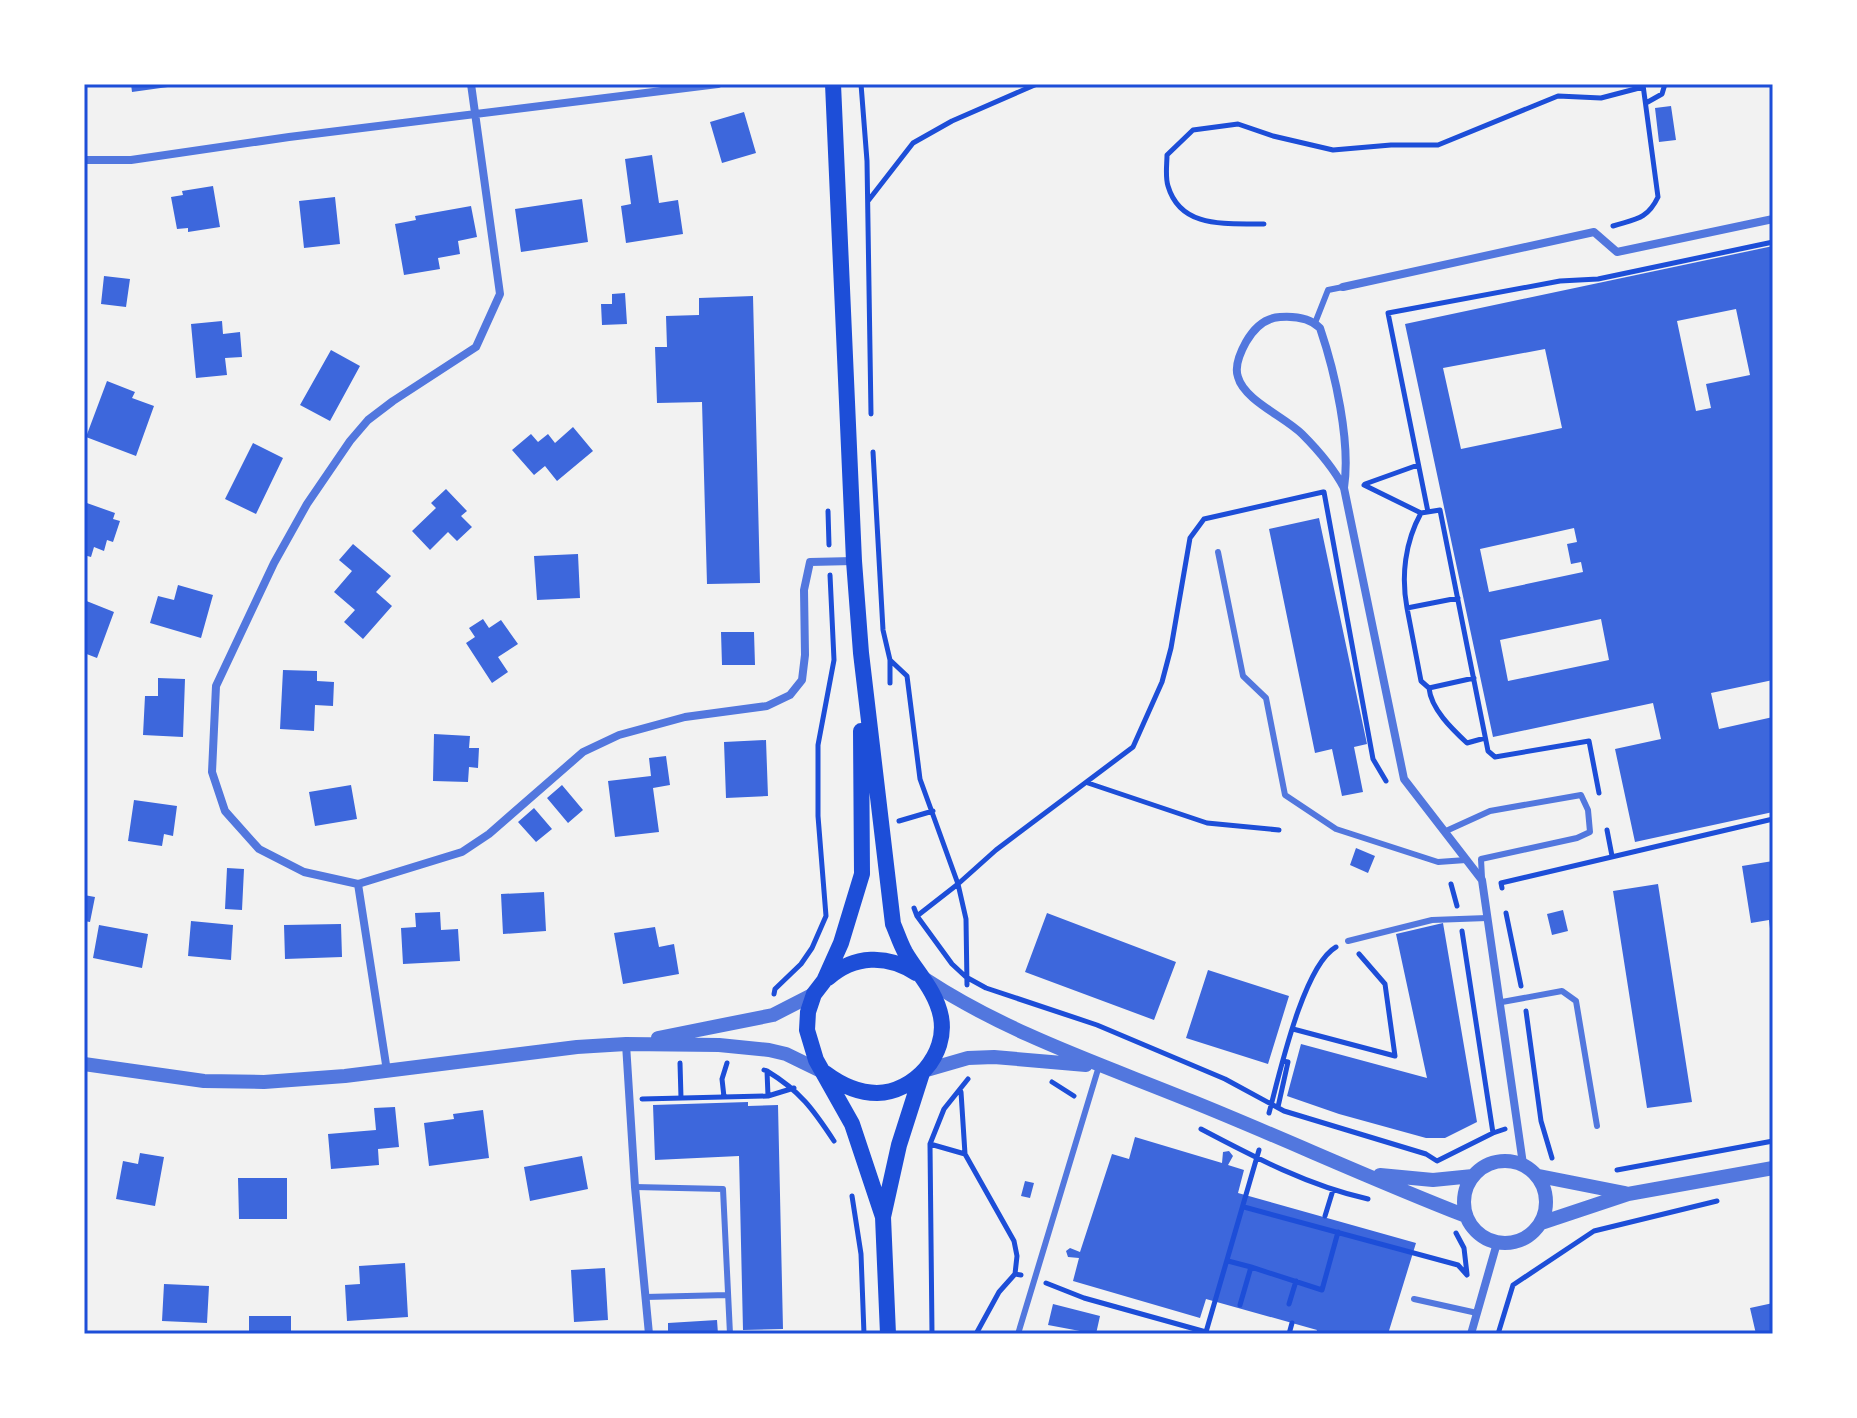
<svg xmlns="http://www.w3.org/2000/svg" width="1857" height="1418" viewBox="0 0 1857 1418" font-family="'Open Sans',sans-serif">
  <style>
    .building { fill: #3d67dc; fill-rule: evenodd }
    .lines { fill: none; stroke-linecap: round; stroke-linejoin: round }
    .path { stroke: #1d4ed8; stroke-width: 5 }
    .service { stroke: #5277de; stroke-width: 6 }
    .minor { stroke: #5277de; stroke-width: 8 }
    .tertiary { stroke: #5277de; stroke-width: 14 }
    .secondary { stroke: #1d4ed8; stroke-width: 16 }
    .neatline { fill: none; stroke: #1d4ed8; stroke-width: 3 }
  </style>
  <rect width="100%" height="100%" fill="#f2f2f2"/>
  <path class="building" d="M131,84H175V86L132,92Z
    M1671,106L1676,140L1659,142L1655,108Z
    M744,112L756,153L722,163L710,122Z
    M652,155L659,203L678,200L683,234L626,243L621,206L631,204L625,159Z
    M213,186L220,227L188,232V228L177,229L171,197L183,195L182,191Z
    M335,197L340,244L304,248L299,201Z
    M582,199L588,242L521,252L515,209Z
    M471,206L477,237L458,241L460,254L438,258L440,269L404,275L395,224L416,220L415,216Z
    M1773,246V680L1711,693L1719,729L1773,717V812L1635,842L1615,749L1661,739L1653,703L1493,737L1405,324ZM1736,309L1750,375L1706,384L1711,408L1696,411L1677,321ZM1545,349L1562,428L1461,449L1443,368ZM1574,528L1577,542L1567,544L1571,564L1581,562L1583,572L1489,592L1480,549ZM1601,619L1609,660L1508,681L1500,640Z
    M104,276L130,279L126,307L101,304Z
    M625,293L627,324L602,325L601,304H612V294Z
    M753,296L760,583L707,584L702,402L657,403L655,347H667L666,316L699,315V298Z
    M222,321L223,334L240,332L242,357L225,358L227,375L196,378L191,324Z
    M331,350L360,366L330,421L300,405Z
    M107,381L135,392L132,398L154,406L136,456L86,437Z
    M573,427L593,451L557,481L545,466L534,475L512,450L531,434L538,442L548,434L555,443Z
    M253,443L283,458L256,514L225,499Z
    M446,489L467,511L461,516L472,527L457,541L448,532L430,550L412,531L436,508L431,503Z
    M84,502L115,513L113,519L120,521L113,542L107,540L104,551L94,547L91,557L84,555Z
    M1319,518L1367,744L1354,747L1363,792L1342,796L1332,749L1315,753L1269,529Z
    M353,544L391,576L376,592L392,606L363,639L344,622L355,610L334,592L352,571L339,560Z
    M578,554L580,598L537,600L534,556Z
    M178,585L213,595L201,638L150,623L158,596L174,600Z
    M84,600L114,612L97,658L84,653Z
    M483,619L489,628L501,620L518,644L498,657L508,672L492,683L466,643L475,637L469,628Z
    M721,632H754L755,665H722Z
    M283,670L317,671V681L334,682L333,706L315,705L314,731L280,729Z
    M158,678L185,679L183,737L143,735L145,696H158Z
    M434,734L470,736L469,748H479L478,768L469,767L468,782L433,781Z
    M766,740L768,796L726,798L724,742Z
    M666,756L670,785L653,788L659,832L615,837L608,781L651,776L649,758Z
    M351,785L357,819L315,826L309,792Z
    M562,785L583,810L568,823L547,798Z
    M134,800L177,806L173,836L164,834L162,846L128,841Z
    M534,808L552,829L536,842L518,822Z
    M1356,848L1375,856L1368,873L1350,865Z
    M1773,861V937H1771L1769,920L1751,923L1742,866Z
    M227,868L244,869L242,910L225,909Z
    M1658,884L1692,1102L1647,1108L1613,891Z
    M544,892L546,931L503,934L501,894Z
    M84,895L95,897L90,922L84,921Z
    M1563,910L1568,931L1552,935L1547,914Z
    M440,912L441,930L458,929L460,961L403,964L401,928L416,927L415,913Z
    M1047,913L1176,962L1154,1020L1025,972Z
    M191,921L233,925L231,960L188,956Z
    M1443,923L1477,1122L1445,1138H1426L1339,1114L1287,1096L1301,1044L1427,1078L1396,934Z
    M341,924L342,957L285,959L284,925Z
    M99,925L148,934L142,968L93,958Z
    M655,927L659,947L674,944L679,974L623,984L614,933Z
    M1208,970L1289,996L1268,1064L1186,1038Z
    M748,1102V1106L778,1105L783,1329L743,1330L739,1156L655,1160L653,1105Z
    M395,1107L399,1147L378,1149L379,1165L331,1169L328,1134L376,1130L374,1108Z
    M483,1110L489,1158L429,1166L424,1123L454,1119L453,1114Z
    M1135,1137L1222,1163L1223,1152L1229,1151L1233,1156L1228,1165L1244,1170L1238,1193L1416,1243L1388,1334H1316L1317,1330L1206,1299L1200,1318L1073,1281L1079,1258L1068,1257L1066,1251L1070,1248L1080,1252L1112,1154L1129,1159Z
    M140,1153L164,1157L155,1206L116,1199L123,1161L138,1164Z
    M582,1156L588,1189L530,1201L524,1167Z
    M238,1178H287V1219H239Z
    M1025,1181L1034,1183L1030,1198L1021,1196Z
    M405,1263L408,1317L347,1321L345,1285L360,1284L359,1266Z
    M605,1268L608,1320L574,1322L571,1270Z
    M164,1284L209,1286L207,1323L162,1321Z
    M1773,1303V1334H1756L1750,1308Z
    M1053,1304L1100,1316L1096,1334L1048,1325Z
    M249,1316H291V1331H280V1334H249Z
    M717,1320L718,1334H668V1323Z"/>
  <g class="lines">
    <path class="path" d="M861,84L867,161L871,414
      M1646,103L1662,94L1665,84
      M868,201L913,143L952,121L1037,84
      M1264,224C1228,223 1181,230 1168,186C1165,177 1167,164 1167,155L1193,130L1238,124L1273,136L1333,150L1391,145H1438L1558,96L1601,98L1643,87
      M1613,226C1635,219 1647,220 1658,197L1643,85
      M873,452L883,630L890,660L907,676L920,779L958,884L966,919L967,985
      M1365,484L1418,465
      M1364,485L1421,513L1440,510L1488,751L1495,757L1589,741L1599,793
      M1324,492L1373,759L1386,781
      M828,511L829,545
      M1428,512L1388,313L1560,281L1598,279L1773,242
      M1407,608C1401,576 1405,542 1421,513
      M890,660V683
      M1474,678L1429,688C1431,709 1452,729 1467,743L1485,738
      M1429,688L1421,681L1407,608L1458,598
      M1088,783L1207,823L1279,830
      M899,821L933,811
      M1607,830L1612,856
      M1451,884L1457,906
      M1502,888L1501,883L1773,819
      M914,908L917,916L952,964L966,977L986,988L1097,1025L1225,1079L1284,1111L1426,1154L1437,1161L1493,1133L1505,1129
      M1506,913L1521,986
      M917,916L958,884L996,850L1133,747L1162,682L1171,648L1190,538L1204,519L1323,492
      M1462,931L1493,1133
      M774,994L775,989L801,964L812,948L826,916L818,816V745L834,660L830,575
      M1526,1011L1541,1121L1552,1158
      M1293,1029L1395,1056L1385,984L1359,954
      M680,1063L681,1098
      M767,1071C800,1091 813,1109 834,1141
      M1052,1082L1074,1096
      M961,1092L965,1154L1014,1241L1017,1256L1015,1274L1021,1275
      M768,1096L794,1088
      M724,1097L722,1079L727,1063
      M642,1099L768,1096L767,1071L764,1070
      M1278,1107L1288,1062L1283,1061
      M1269,1113C1279,1076 1303,966 1336,947
      M1201,1129C1254,1157 1309,1186 1368,1199
      M930,1144L965,1154
      M1617,1170L1773,1141
      M852,1196L861,1254L864,1334
      M1244,1207L1458,1265L1467,1275
      M1325,1216L1333,1190
      M1456,1233L1464,1248L1467,1274
      M1228,1261L1251,1267
      M1046,1283L1084,1298L1206,1332L1259,1150
      M1289,1304L1296,1281
      M1240,1305L1251,1267L1322,1290L1338,1232
      M932,1334L930,1144L944,1109L968,1079
      M976,1334L999,1292L1015,1274
      M1289,1334L1292,1323
      M1498,1334L1513,1285L1594,1231L1717,1201"/>
    <path class="service" d="M1315,323L1328,290L1343,287
      M1218,552L1243,676L1266,698L1285,795L1336,829L1438,862L1466,860
      M1446,831L1490,811L1581,795L1588,810L1590,832L1577,838L1481,859L1482,878
      M1348,941L1432,920L1487,918
      M1502,1002L1562,991L1576,1001L1597,1126
      M635,1187L723,1189L730,1334
      M645,1297L728,1295
      M1414,1299L1477,1313
      M1018,1334L1099,1066"/>
    <path class="minor" d="M471,84L500,294L476,347L393,401L368,420L350,441L307,504L274,563L216,686L212,772L225,811L259,849L304,872L358,884L462,852L489,834L583,752L619,735L685,717L767,706L790,695L802,680L805,655L804,590L810,562L853,561
      M84,160H131L289,137L718,84
      M1343,287L1594,232L1617,252L1773,219
      M1344,488C1351,442 1335,372 1320,328C1309,317 1294,316 1280,317C1264,318 1254,328 1246,342C1241,351 1234,366 1238,377C1244,400 1285,417 1302,434C1318,450 1333,467 1344,488L1404,779L1482,880L1523,1164
      M358,884L387,1071
      M626,1044L635,1187L649,1334
      M1471,1334L1497,1243"/>
    <path class="tertiary" d="M925,979C1007,1033 1100,1064 1191,1101C1283,1138 1373,1180 1466,1216
      M658,1038L773,1015L814,994
      M84,1064L204,1081L264,1082L345,1076L577,1047L626,1044L719,1045L769,1050L786,1054L825,1073
      M923,1071L968,1058L994,1057L1086,1065
      M1464 1202a41 41 0 1 1 82 0a41 41 0 1 1-82 0Z
      M1380,1175L1433,1180L1473,1176
      M1539,1176L1625,1193
      M1541,1223L1628,1194L1773,1168"/>
    <path class="secondary" d="M861,731L862,874L841,943L824,981L814,994L808,1012L807,1030L816,1060L852,1124L883,1217
      M828,978C854,955 887,954 916,973
      M825,1073C841,1085 857,1093 877,1093C914,1092 948,1055 941,1017C936,991 918,974 905,952C900,943 897,933 893,924L861,653L854,561L833,84
      M888,1334L883,1217L899,1145L922,1073"/>
  </g>
  <rect width="1857" height="1418" fill="none" stroke="#ffffff" stroke-width="172"/>
  <rect x="86" y="86" width="1685" height="1246" class="neatline"/>
</svg>
